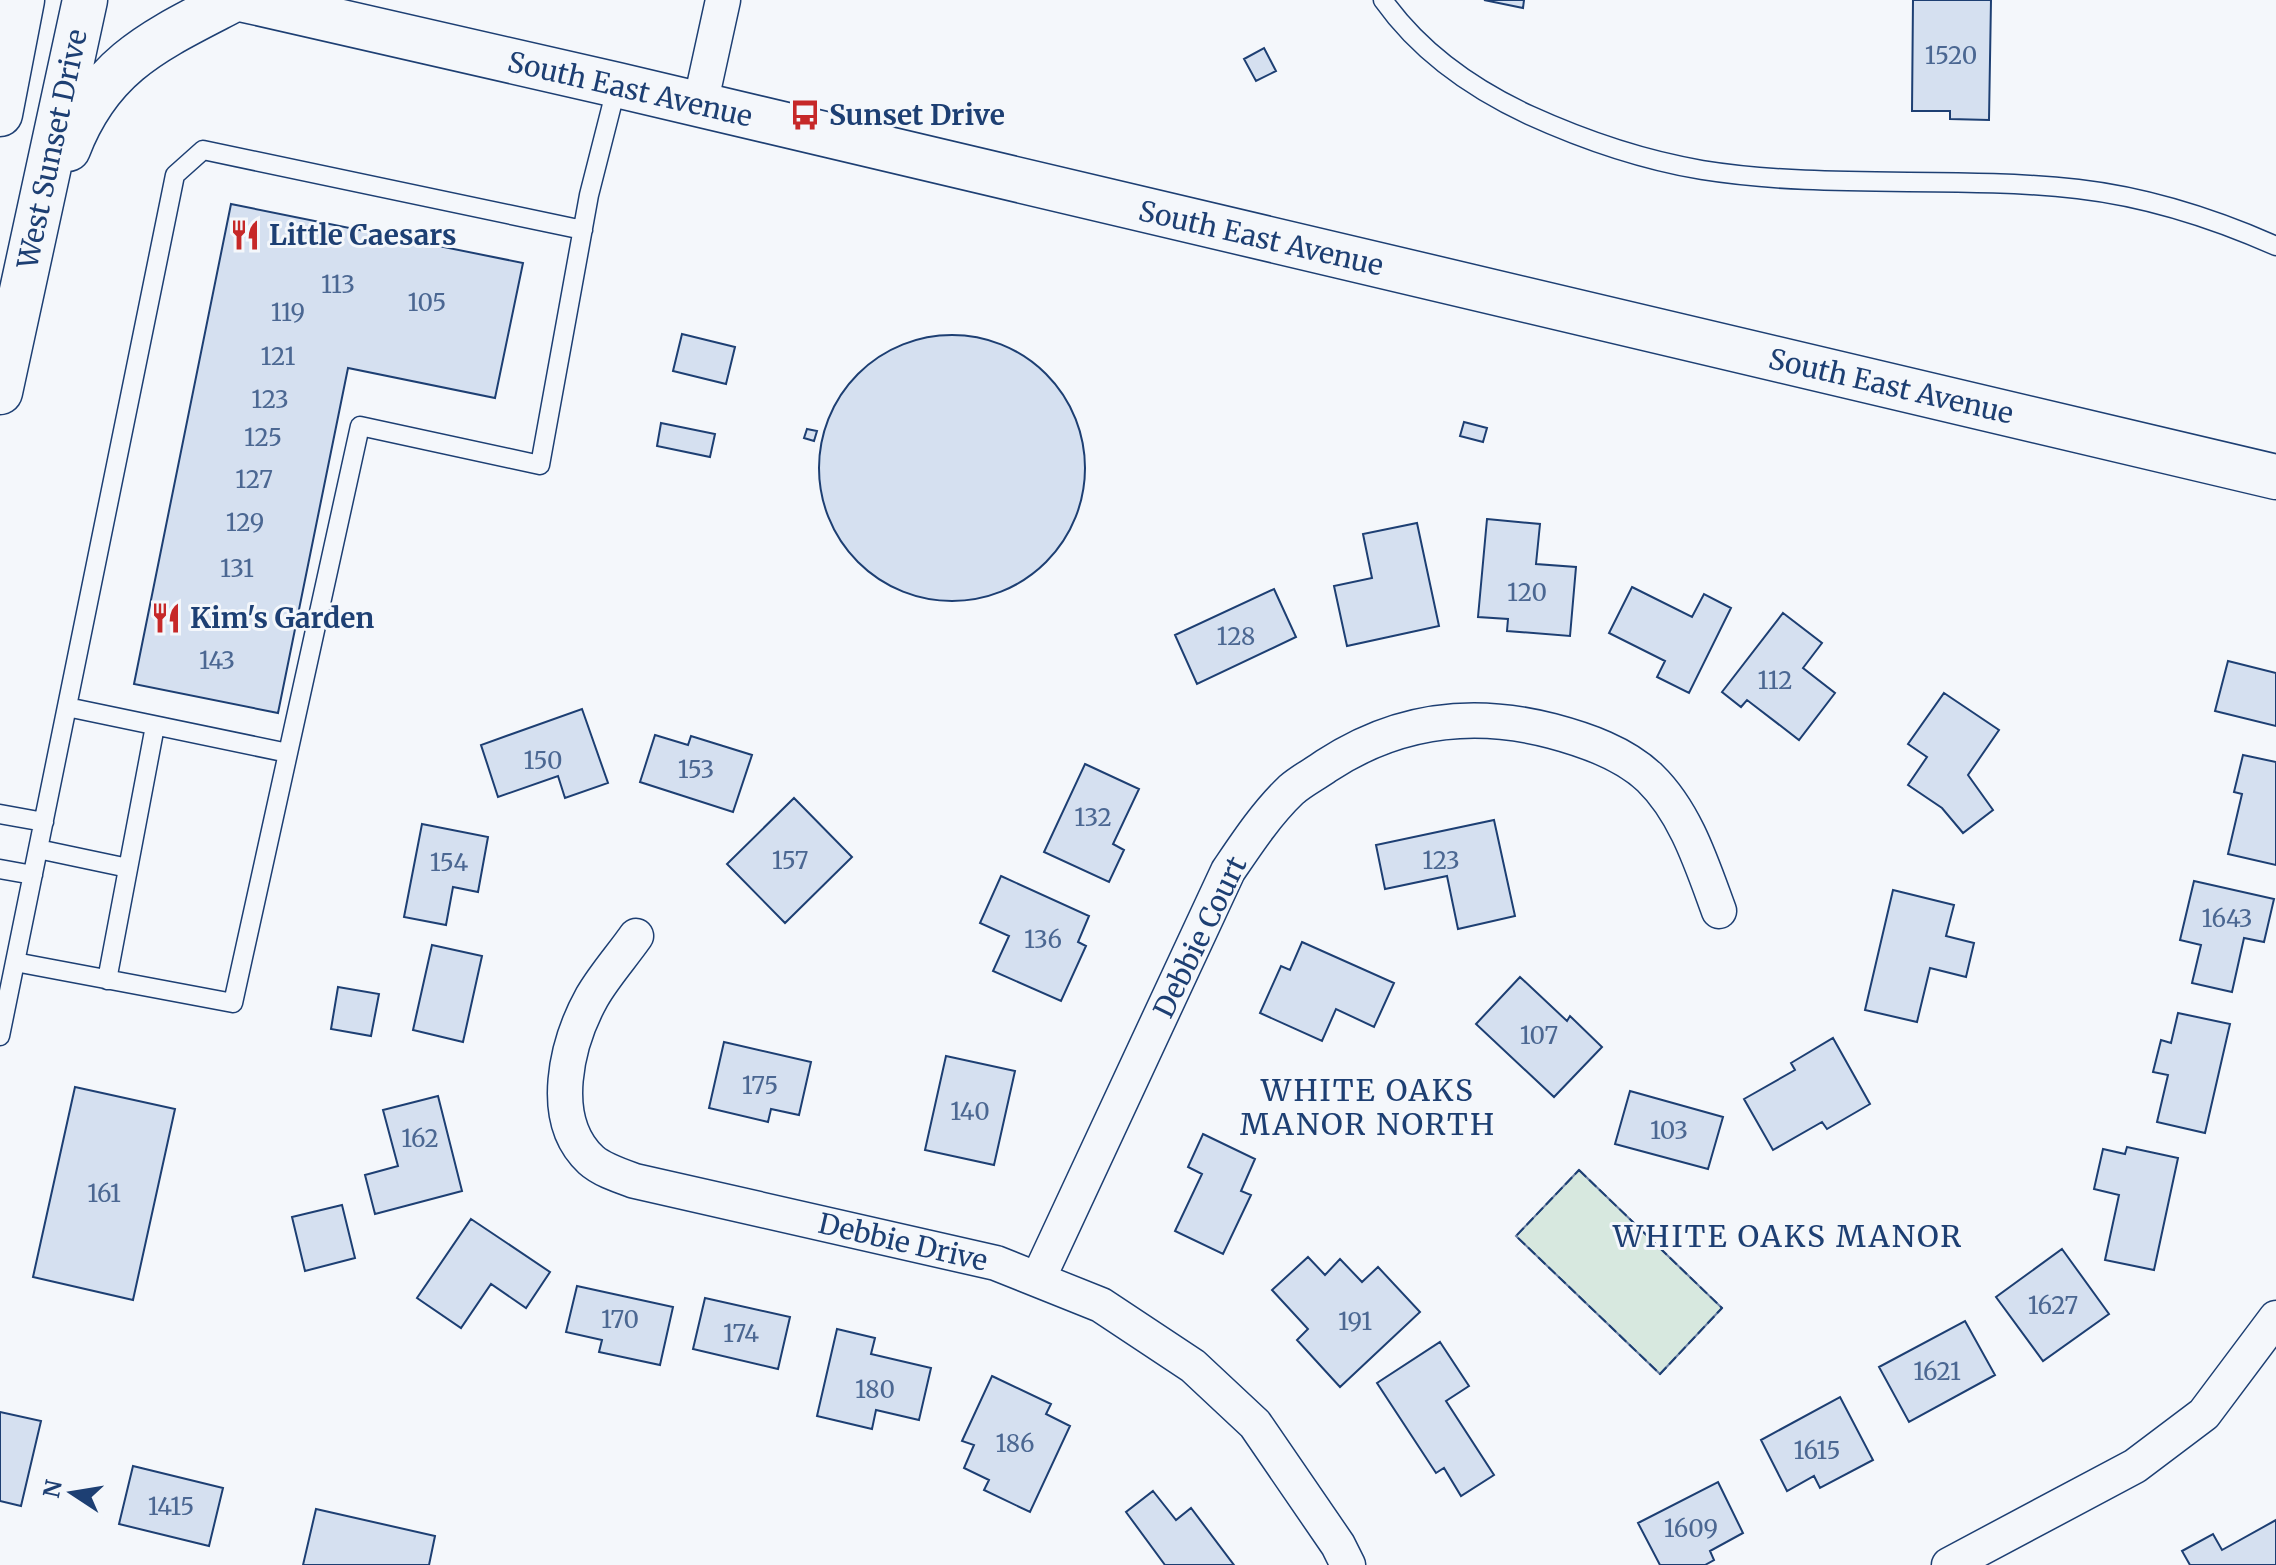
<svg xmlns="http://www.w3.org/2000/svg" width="2276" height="1565" viewBox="0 0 2276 1565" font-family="Merriweather,serif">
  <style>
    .green { fill: #d7e8df; stroke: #687fa3; stroke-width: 2 }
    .building { fill: #d5e0f0; stroke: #1d3f73; stroke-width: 2 }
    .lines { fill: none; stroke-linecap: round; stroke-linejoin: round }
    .service-casing { stroke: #1d3f73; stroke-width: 21 }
    .minor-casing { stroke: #1d3f73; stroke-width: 37 }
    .secondary-casing { stroke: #1d3f73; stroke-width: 47 }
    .service { stroke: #f4f7fb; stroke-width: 18 }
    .minor { stroke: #f4f7fb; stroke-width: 34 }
    .secondary { stroke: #f4f7fb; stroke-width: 44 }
    .fence { stroke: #1d3f73; stroke-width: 2; stroke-dasharray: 10 4; stroke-linecap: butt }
    .labels { text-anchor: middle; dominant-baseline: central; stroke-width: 6; stroke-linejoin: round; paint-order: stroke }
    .number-label { font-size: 24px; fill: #4b6792 }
    .street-label { font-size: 28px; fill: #1d3f73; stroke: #f4f7fb }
    .poi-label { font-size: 28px; font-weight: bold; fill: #1d3f73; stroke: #f4f7fb; text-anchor: start }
    .neighbourhood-label { font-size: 30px; letter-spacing: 2px; fill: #1d3f73; stroke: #f4f7fb }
  </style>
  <rect width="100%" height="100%" fill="#f4f7fb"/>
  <path class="green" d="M1579,1170L1722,1308L1660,1374L1516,1236Z"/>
  <path class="building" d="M1484,0H1524L1523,8Z
    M1913,0H1991L1989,120L1950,119V111H1912Z
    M1264,48L1276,71L1256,81L1244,59Z
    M231,204L523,263L495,398L348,368L278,713L134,684Z
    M682,334L735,347L726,384L673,371Z
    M819 468a133 133 0 1 1 266 0a133 133 0 1 1-266 0Z
    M1464,422L1487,428L1483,442L1460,436Z
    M661,423L715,434L710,457L657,446Z
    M807,429L817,431L814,441L804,438Z
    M1487,519L1540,524L1536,564L1576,567L1570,636L1507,631L1508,619L1478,617Z
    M1417,523L1439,626L1347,646L1334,586L1372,578L1363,534Z
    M1632,587L1692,617L1704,594L1731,608L1689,693L1657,677L1665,661L1609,633Z
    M1274,589L1296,637L1197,684L1175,635Z
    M1783,613L1822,643L1803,668L1835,693L1799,740L1747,700L1741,707L1722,692Z
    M2228,661L2276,673V726L2215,711Z
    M1944,693L1999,730L1968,775L1993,810L1963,833L1942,808L1908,785L1927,757L1908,744Z
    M582,709L608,783L565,798L558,776L498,797L481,745Z
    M655,735L688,745L691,736L752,755L733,812L640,782Z
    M2243,755L2276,762V865L2228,854L2242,794L2234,792Z
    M1085,764L1139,789L1113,844L1124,850L1109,882L1044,852Z
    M794,798L852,857L785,923L727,864Z
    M1494,820L1515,916L1458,929L1447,876L1385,889L1376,845Z
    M422,824L488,837L478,892L453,887L446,925L404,917Z
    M1001,876L1089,916L1078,942L1086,946L1061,1001L993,971L1009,936L980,923Z
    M2194,881L2274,899L2264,942L2244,938L2232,992L2192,983L2201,945L2180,940Z
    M1893,890L1954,905L1946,936L1974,943L1966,977L1930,968L1917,1022L1865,1010Z
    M1302,942L1394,983L1374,1027L1336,1009L1322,1041L1260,1013L1281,966L1290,970Z
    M432,945L482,956L463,1042L413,1030Z
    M1520,977L1567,1021L1570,1016L1602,1047L1554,1097L1476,1024Z
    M338,987L379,994L371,1036L331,1029Z
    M2178,1013L2230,1024L2205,1133L2157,1122L2168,1075L2153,1072L2161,1040L2171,1043Z
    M1833,1038L1870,1104L1827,1129L1822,1122L1773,1150L1744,1099L1795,1070L1791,1063Z
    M724,1042L811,1062L799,1115L771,1109L768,1122L709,1108Z
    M946,1056L1015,1071L994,1165L925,1150Z
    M75,1087L175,1109L133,1300L33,1277Z
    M1630,1091L1723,1117L1708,1169L1615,1144Z
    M438,1096L462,1191L375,1214L365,1175L398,1166L383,1110Z
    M1203,1134L1255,1159L1241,1191L1251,1195L1223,1254L1175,1231L1202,1174L1188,1167Z
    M2127,1147L2178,1158L2154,1270L2105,1260L2119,1195L2094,1189L2103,1149L2125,1154Z
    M342,1205L355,1258L305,1271L292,1217Z
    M471,1219L550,1272L526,1308L491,1284L461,1328L417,1298Z
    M2062,1249L2109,1314L2043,1361L1996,1297Z
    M1308,1257L1325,1275L1340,1259L1362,1282L1378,1267L1420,1312L1340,1387L1297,1340L1308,1329L1272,1290Z
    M577,1286L673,1307L660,1365L599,1352L602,1340L566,1332Z
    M705,1298L790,1317L778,1369L693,1349Z
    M1965,1321L1995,1375L1909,1422L1879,1367Z
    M837,1329L875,1338L871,1354L931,1368L919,1420L876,1410L872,1429L817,1416Z
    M1440,1342L1469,1386L1446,1401L1494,1475L1461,1496L1444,1468L1436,1473L1377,1383Z
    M992,1376L1051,1404L1046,1414L1070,1426L1030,1512L984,1490L989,1480L964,1468L974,1445L962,1441Z
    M1840,1397L1873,1460L1820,1488L1814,1476L1787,1491L1761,1440Z
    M0,1412L41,1421L21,1506L0,1501Z
    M133,1466L223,1488L209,1546L119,1524Z
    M1718,1482L1743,1533L1710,1551L1714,1560L1705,1565H1660L1638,1523Z
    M1153,1491L1176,1520L1191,1508L1234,1565H1165L1126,1512Z
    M316,1509L435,1536L429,1565H303Z
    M2276,1520V1565H2190L2182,1551L2213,1534L2222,1550Z"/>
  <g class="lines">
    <g class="service-casing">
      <path id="service" d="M1383,0C1420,52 1471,88 1529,115C1584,140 1643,160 1702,170C1827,190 1954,175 2078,189C2147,197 2213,218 2276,246
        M67,707L288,753
        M0,814L44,822
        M38,849L128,868
        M0,869L33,875
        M15,962L233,1003L360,426L540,465L589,195L617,85
        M107,980L155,726
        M0,1036L175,175L203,150L583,230"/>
    </g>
    <g class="minor-casing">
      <path id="minor" d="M700,105L723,0
        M636,936C622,956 604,976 592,997C567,1042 547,1119 591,1160C602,1170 621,1176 635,1181L996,1263L1101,1305L1193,1366L1255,1424L1338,1545L1348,1565
        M1038,1279L1228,871C1247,843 1266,814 1291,790C1301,781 1315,774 1326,766C1396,720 1472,710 1552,731C1586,740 1624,753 1650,778C1686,813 1702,865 1719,911
        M1949,1565L2135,1466L2204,1414L2276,1318"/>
    </g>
    <g class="secondary-casing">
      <path id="secondary" d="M245,0L617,85L2276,477
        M0,114L22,0
        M68,149C101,63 156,40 233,0
        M0,392L85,0"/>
    </g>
    <use href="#service" class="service"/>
    <use href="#minor" class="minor"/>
    <use href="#secondary" class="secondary"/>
    <path class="fence" d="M1579,1170L1722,1308L1660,1374L1516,1236Z"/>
  </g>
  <defs>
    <g id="bus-bare" transform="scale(2.4)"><path d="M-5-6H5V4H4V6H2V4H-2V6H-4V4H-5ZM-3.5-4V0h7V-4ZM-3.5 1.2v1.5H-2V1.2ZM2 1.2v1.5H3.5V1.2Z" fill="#c62828" stroke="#f4f7fb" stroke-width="2.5" paint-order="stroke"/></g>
    <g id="restaurant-bare" transform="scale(2.4)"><path d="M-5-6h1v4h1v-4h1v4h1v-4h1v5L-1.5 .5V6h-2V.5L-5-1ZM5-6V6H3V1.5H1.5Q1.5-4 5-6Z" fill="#c62828" stroke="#f4f7fb" stroke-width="2.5" paint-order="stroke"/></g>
  </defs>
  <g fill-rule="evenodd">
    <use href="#bus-bare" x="805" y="115"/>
    <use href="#restaurant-bare" x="245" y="235"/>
    <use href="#restaurant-bare" x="166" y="618"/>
  </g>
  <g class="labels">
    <g class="number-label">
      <text x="1951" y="55">1520</text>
      <text x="338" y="284">113</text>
      <text x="427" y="302">105</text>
      <text x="288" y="312">119</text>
      <text x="278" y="356">121</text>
      <text x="270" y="399">123</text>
      <text x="263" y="437">125</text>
      <text x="254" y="479">127</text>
      <text x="245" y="522">129</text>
      <text x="237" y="568">131</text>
      <text x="1527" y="592">120</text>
      <text x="1236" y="636">128</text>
      <text x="217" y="660">143</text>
      <text x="1775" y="680">112</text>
      <text x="543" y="760">150</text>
      <text x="696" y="769">153</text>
      <text x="1093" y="817">132</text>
      <text x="790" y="860">157</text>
      <text x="1441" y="860">123</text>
      <text x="449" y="862">154</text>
      <text x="2227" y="918">1643</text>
      <text x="1043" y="939">136</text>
      <text x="1539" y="1035">107</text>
      <text x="760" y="1085">175</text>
      <text x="970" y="1111">140</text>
      <text x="1669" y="1130">103</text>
      <text x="420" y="1138">162</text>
      <text x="104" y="1193">161</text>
      <text x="2053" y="1305">1627</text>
      <text x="620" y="1319">170</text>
      <text x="1355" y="1321">191</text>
      <text x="741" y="1333">174</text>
      <text x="1937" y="1371">1621</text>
      <text x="875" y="1389">180</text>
      <text x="1015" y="1443">186</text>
      <text x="1817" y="1450">1615</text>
      <text x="171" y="1506">1415</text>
      <text x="1691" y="1528">1609</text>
    </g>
    <g class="street-label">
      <text transform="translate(630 89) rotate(13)">South East Avenue</text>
      <text transform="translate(52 149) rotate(-78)">West Sunset Drive</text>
      <text transform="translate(1261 238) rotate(13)">South East Avenue</text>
      <text transform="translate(1891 386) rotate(13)">South East Avenue</text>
      <text transform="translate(1200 937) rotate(-64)">Debbie Court</text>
      <text transform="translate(903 1242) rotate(13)">Debbie Drive</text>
    </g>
    <g class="poi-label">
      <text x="829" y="115">Sunset Drive</text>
      <text x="269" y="235">Little Caesars</text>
      <text x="190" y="618">Kim's Garden</text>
    </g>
    <g class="neighbourhood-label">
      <text x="1368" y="1090">WHITE OAKS<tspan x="1368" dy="34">MANOR NORTH</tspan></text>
      <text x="1788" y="1236">WHITE OAKS MANOR</text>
    </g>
  </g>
  <g transform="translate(72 1493) rotate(282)" stroke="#f4f7fb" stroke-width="6" paint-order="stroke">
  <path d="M0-6L14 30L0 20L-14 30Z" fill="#1d3f73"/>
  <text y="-12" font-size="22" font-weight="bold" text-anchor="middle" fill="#1d3f73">N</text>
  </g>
</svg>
